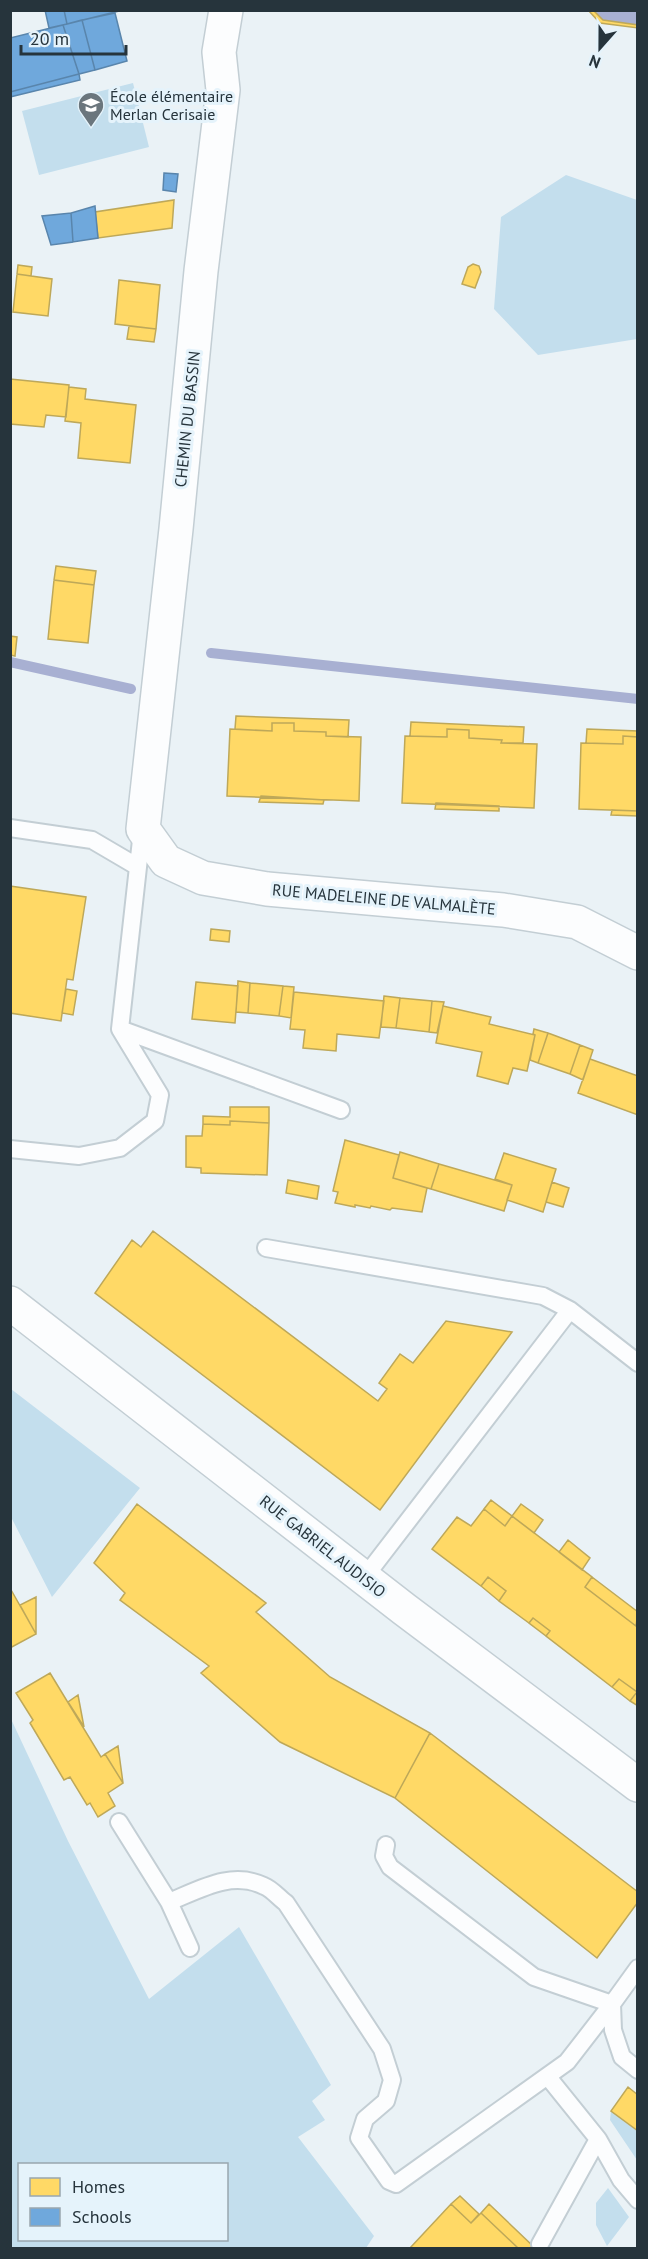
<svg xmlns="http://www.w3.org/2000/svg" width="648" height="2259" viewBox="0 0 648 2259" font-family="'PT Sans',sans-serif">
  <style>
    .green { fill: #c3deed; fill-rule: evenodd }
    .water { fill: #a8b0d2 }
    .homes { fill: #ffd966; stroke: #bea859; stroke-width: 1.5 }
    .schools { fill: #6fa8dc; stroke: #5985ac; stroke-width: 1.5 }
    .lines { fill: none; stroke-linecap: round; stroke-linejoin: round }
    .stream { stroke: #a8b0d2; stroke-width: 10 }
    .service-casing { stroke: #c3ced4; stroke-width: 20 }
    .minor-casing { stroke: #c3ced4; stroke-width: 36 }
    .service { stroke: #fcfdfe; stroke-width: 16 }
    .minor { stroke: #fcfdfe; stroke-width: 33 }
    .labels { text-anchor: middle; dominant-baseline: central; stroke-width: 6; stroke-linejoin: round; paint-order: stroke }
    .poi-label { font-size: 16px; fill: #26343c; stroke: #e5f3fb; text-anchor: start }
    .street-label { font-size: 16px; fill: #26343c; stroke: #e5f3fb }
  </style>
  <rect width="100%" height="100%" fill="#eaf2f6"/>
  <path class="green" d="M133,83L149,147L39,175L22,111Z
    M566,175L637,200V339L538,355L494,309L501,217Z
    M11,1389L140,1488L52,1597L11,1517Z
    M11,1719L68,1841L149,1999L239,1927L331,2085L312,2101L325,2120L298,2137L374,2236L366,2248H11ZM226,2164V2240H20V2164Z
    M611,2111L637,2131V2160L610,2120Z
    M608,2188L629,2217L607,2246L596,2225V2203Z"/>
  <path class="water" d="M593,11H637V25L603,20Z"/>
  <path class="homes" d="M588,10H593L603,20L638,25V28L600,23Z
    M174,200L172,228L98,238L95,212Z
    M473,264L479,266L481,272L475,288L462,284L468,267Z
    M18,265L32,267L31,276L17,274Z
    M17,274L52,279L48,316L13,312Z
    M119,280L160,285L156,329L115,324Z
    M129,326L156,329L154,342L127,339Z
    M10,379L69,385L66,417L46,415L44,427L10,424Z
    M69,387L86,389L85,399L136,405L130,463L78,458L81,423L65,421Z
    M56,566L96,571L94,585L54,580Z
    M54,580L94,585L88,643L48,639Z
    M10,636L17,637L15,656L10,655Z
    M236,716L349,720L348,737L326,736V732L294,731V723H272V731L235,729Z
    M411,722L524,727L523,743H501L502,740L469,738V730L447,729V737L410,736Z
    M272,723H294V731L326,732V736L361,737L359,801L227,796L230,729L272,731Z
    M447,729L469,730V738L502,740L501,743L537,744L534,808L402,803L405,736L447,737Z
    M587,729L638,731V737L623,736V744L586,743Z
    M623,736L638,737V811L579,809L581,743L623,744Z
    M261,796L324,800L323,804L259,802Z
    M436,803L499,806V811L435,809Z
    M612,810L638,811V816L611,815Z
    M10,886L86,897L73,980L67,979L61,1021L10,1013Z
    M211,929L230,931L229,942L210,940Z
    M238,981L250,983L248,1013L236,1012Z
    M196,982L238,986L235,1023L192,1019Z
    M250,983L283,986L279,1016L248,1013Z
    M283,986L294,987L291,1018L279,1016Z
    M66,989L77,991L73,1015L62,1013Z
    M294,992L384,1001L379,1038L337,1034L336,1051L303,1048L305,1030L290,1029Z
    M384,996L400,998L396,1028L381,1027Z
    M400,998L432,1001L429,1032L396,1028Z
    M432,1001L444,1002L437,1033L429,1032Z
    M443,1006L491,1017L489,1024L535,1035L527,1071L513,1068L508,1084L477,1076L482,1052L436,1043Z
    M534,1029L548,1033L538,1063L530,1060L535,1035L533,1034Z
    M548,1033L580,1045L570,1074L538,1063Z
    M580,1045L593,1050L583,1080L570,1074Z
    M590,1059L638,1076V1115L578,1093Z
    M230,1107H269V1123L230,1121V1125L203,1124V1116L230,1117Z
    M230,1121L269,1123L267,1175L201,1173V1168L186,1167V1136H202L203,1124L230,1125Z
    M345,1140L399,1155L393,1178L427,1188L422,1212L392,1208L390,1210L371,1206L370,1208L355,1205V1207L335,1203L338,1192L333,1191Z
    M400,1152L439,1164L431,1189L393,1178Z
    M504,1153L556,1169L543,1212L507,1200L512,1185L495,1179Z
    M439,1164L512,1185L504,1211L431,1189Z
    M288,1180L319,1186L317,1199L286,1193Z
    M552,1182L569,1188L563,1207L546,1202Z
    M153,1231L378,1401L387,1389L379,1383L400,1354L413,1363L446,1321L512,1332L380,1510L95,1293L132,1240L141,1247Z
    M491,1500L512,1516L505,1526L484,1509Z
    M137,1504L266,1603L256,1612L330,1677L430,1733L395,1798L280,1742L201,1673L209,1666L120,1600L125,1593L94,1563Z
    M521,1504L543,1520L534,1533L512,1516Z
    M484,1509L505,1526L512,1516L592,1577L585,1587L636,1626L638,1624V1706L630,1701L637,1692L619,1679L612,1687L546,1636L550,1631L533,1618L529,1623L499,1601L506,1591L488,1577L481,1586L432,1549L457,1517L471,1526Z
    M568,1540L590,1558L582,1570L559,1552Z
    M488,1577L506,1591L499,1601L481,1586Z
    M592,1577L638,1612L636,1626L585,1587Z
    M10,1588L36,1634L10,1648Z
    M36,1597V1634L20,1605Z
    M533,1618L550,1631L546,1636L529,1623Z
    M50,1673L101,1757L105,1754L123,1783L108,1793L115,1806L98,1817L90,1803L87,1805L70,1777L64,1780L30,1723L33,1720L16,1693Z
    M619,1679L637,1692L630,1701L612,1687Z
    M78,1695L84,1727L68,1702Z
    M430,1733L638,1892V1902L597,1958L395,1798Z
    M118,1746L123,1783L105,1754Z
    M628,2087L638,2095V2131L611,2111Z
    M460,2196L479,2214L471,2223L451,2204Z
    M451,2204L471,2223L481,2213L518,2248H410Z
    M489,2204L535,2248H518L481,2213Z"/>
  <path class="schools" d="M45,10H64L67,24L49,28Z
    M64,10H123L67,24Z
    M115,13L127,61L95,70L82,20Z
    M82,20L95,70L79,74L63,25Z
    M63,25L79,74L10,92V38Z
    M79,74L80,80L10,97V92Z
    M164,173L178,174L176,192L163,190Z
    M95,206L98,238L73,242L71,213Z
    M71,213L73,242L51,245L42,216Z"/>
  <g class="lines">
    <path class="stream" d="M211,653L638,699
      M10,662L131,689"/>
    <g class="service-casing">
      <path id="service" d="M10,828L92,840L138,867
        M120,1029L341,1110
        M10,1149L79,1156L120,1148L155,1121L160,1095L120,1029L142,831
        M266,1248L543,1296L570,1310L638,1363
        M364,1578L570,1310
        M119,1822L169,1902L190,1948
        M169,1902C199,1890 231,1870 264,1886C272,1889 279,1898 286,1903L382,2049L392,2080L386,2101L365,2119L359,2138L389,2181L396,2184L567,2062L612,2004L534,1977L390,1867L384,1856L386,1845
        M638,1968L612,2004L613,2030L622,2057L638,2070
        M598,2139L621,2180L638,2200
        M540,2244L598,2139L548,2077"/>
    </g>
    <g class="minor-casing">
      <path id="minor" d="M226,10L219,52L223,90L201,271L176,529L143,829L166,861L203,878L267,889L503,910L577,922L638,953
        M10,1303L404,1609L638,1785"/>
    </g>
    <use href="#service" class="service"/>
    <use href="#minor" class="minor"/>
  </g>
  <defs>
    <g id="school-pin" transform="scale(1.35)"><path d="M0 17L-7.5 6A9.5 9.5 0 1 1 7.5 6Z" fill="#6b767d" stroke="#e5f3fb"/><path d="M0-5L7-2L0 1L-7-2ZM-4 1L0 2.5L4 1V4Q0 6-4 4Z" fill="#fff"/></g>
  </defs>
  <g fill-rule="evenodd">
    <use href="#school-pin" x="91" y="105"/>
  </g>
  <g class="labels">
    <g class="poi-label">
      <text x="110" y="96">École élémentaire<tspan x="110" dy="18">Merlan Cerisaie</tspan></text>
    </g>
    <g class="street-label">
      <text transform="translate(187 419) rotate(-84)">CHEMIN DU BASSIN</text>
      <text transform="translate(384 899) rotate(5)">RUE MADELEINE DE VALMALÈTE</text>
      <text transform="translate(323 1546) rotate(38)">RUE GABRIEL AUDISIO</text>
    </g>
  </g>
  <rect width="648" height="2259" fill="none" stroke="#26343c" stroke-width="24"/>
  <rect x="18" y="2163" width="210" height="78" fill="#e5f3fb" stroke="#99a7af" stroke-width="1.5"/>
  <rect x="30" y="2178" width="30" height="18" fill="#ffd966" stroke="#99a7af" stroke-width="1.5"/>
  <text x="72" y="2193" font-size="18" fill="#26343c">Homes</text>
  <rect x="30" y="2208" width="30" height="18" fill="#6fa8dc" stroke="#99a7af" stroke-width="1.5"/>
  <text x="72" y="2223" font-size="18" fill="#26343c">Schools</text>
  <g transform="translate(600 48) rotate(201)" stroke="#e5f3fb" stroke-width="4.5" paint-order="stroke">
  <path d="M0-4.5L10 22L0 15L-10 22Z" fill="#26343c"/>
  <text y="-9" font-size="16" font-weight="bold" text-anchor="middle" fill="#26343c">N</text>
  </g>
  <path d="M21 45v9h105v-9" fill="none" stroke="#26343c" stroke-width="3"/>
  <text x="30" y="45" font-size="18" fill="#26343c" stroke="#e5f3fb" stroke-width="4.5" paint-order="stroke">20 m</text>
</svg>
